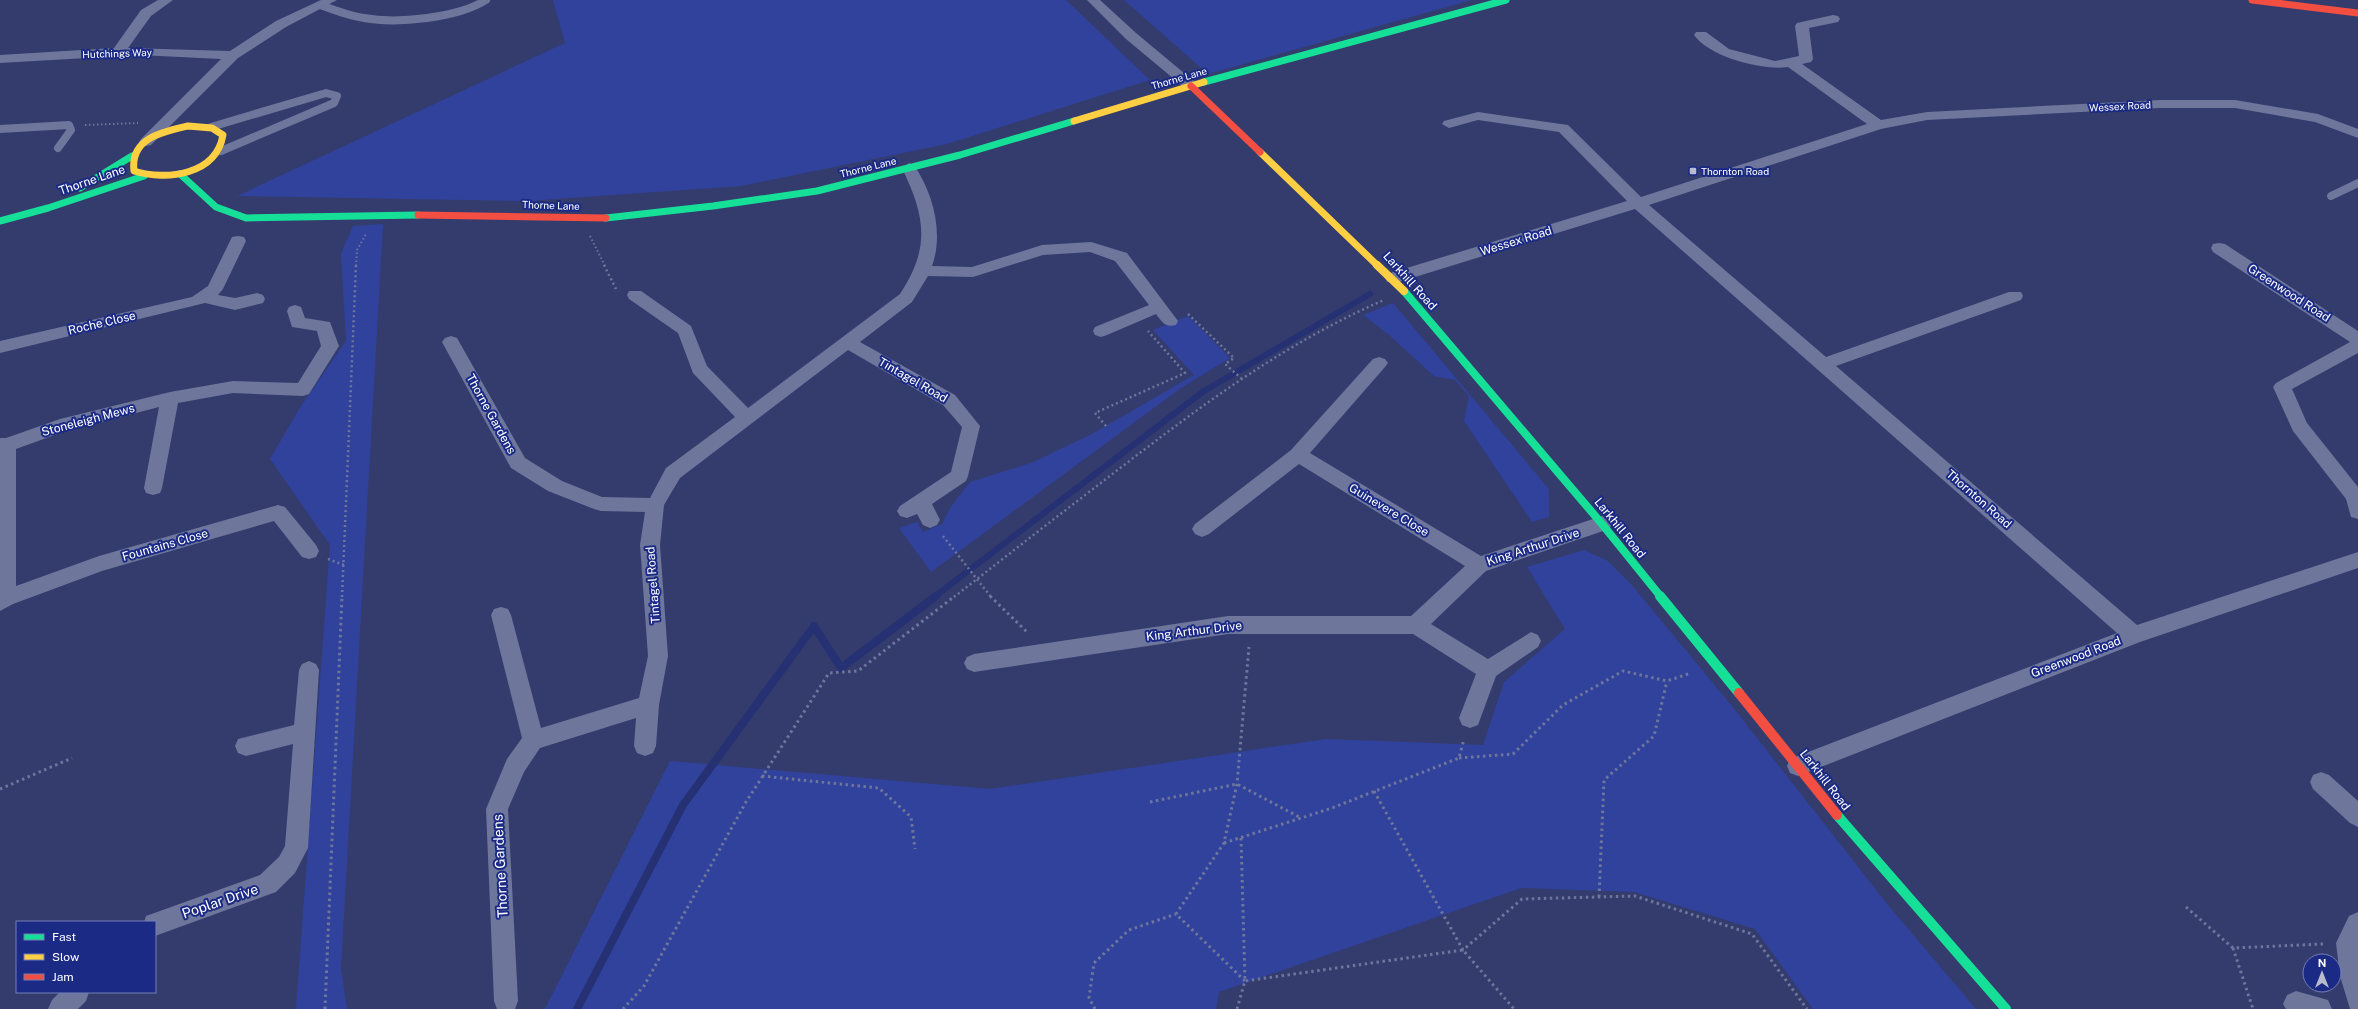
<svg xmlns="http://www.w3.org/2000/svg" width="2358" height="1009" viewBox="0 0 2358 1009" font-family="'Public Sans',sans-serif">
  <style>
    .green { fill: #31429d }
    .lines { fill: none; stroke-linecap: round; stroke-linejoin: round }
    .stream-far1 { stroke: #253173; stroke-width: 6 }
    .stream { stroke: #253173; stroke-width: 8 }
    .path-far2 { stroke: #6e769b; stroke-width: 2; stroke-dasharray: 1.5 2.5; stroke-linecap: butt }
    .path-far1 { stroke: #6e769b; stroke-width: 2.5; stroke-dasharray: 2 3; stroke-linecap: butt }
    .path { stroke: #6e769b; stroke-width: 3; stroke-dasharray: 2.5 3.5; stroke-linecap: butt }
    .lane { stroke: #6e769b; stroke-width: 8 }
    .street { fill: #6e769b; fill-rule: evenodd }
    .fast-far2 { stroke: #16e098; stroke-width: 7 }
    .fast-far1 { stroke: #16e098; stroke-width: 8 }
    .fast { stroke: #16e098; stroke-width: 10 }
    .slow-far1 { stroke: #ffcf43; stroke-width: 7 }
    .slow { stroke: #ffcf43; stroke-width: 8 }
    .jam-far1 { stroke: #f24e42; stroke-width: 7 }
    .jam { stroke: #f24e42; stroke-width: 10 }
    .poi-dot { fill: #b8bbcc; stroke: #1b2a85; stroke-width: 1.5 }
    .labels { text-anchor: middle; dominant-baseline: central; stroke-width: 4; stroke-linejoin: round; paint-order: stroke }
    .far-street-label { font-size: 10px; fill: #fff; stroke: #1b2a85 }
    .far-poi-label { font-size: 10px; fill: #fff; stroke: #1b2a85; text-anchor: start }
    .street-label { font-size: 12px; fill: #fff; stroke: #1b2a85 }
    .near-street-label { font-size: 14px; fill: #fff; stroke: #1b2a85 }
  </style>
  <rect width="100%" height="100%" fill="#333c6d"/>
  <path class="green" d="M553,0H1066L1150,80L947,144L741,186L527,201L237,196L565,43Z
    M1124,0H1472L1208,74Z
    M383,224L341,968L347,1009H296L330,545L270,459L299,409L346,341L341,254L353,226Z
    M1393,303L1549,489V517L1532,522L1464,421L1469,396L1455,380L1434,376L1388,334L1363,315Z
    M1188,316L1230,358L1181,388L931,572L899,528L917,522L923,532L942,524L950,508L970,482L1031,463L1092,434L1194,375L1153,330Z
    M1584,550L1608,561L1631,584L1732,706L1888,905L1976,1009H1813L1755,929L1634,892L1521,888L1219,992L1216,1009H545L670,761L990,789L1326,739L1483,745L1504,682L1565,629L1527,567Z"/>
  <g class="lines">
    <path class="stream-far1" d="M934,597L1204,391L1370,294"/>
    <path class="stream" d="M577,1009L683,805L814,626L841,668L936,596"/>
    <path class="path-far2" d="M85,125L138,123
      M590,236L605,266
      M356,266L357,250L366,234"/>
    <path class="path-far1" d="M604,265L616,289
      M1188,314L1234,358L1225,364L1242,379
      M1106,426L1095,413L1185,373L1148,331
      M943,536L991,597
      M328,559L344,565
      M342,597L356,265
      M954,597C1009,554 1064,511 1119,469C1203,404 1287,342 1384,300"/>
    <path class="path" d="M990,596L1028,633
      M1459,758L1513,754L1563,705L1623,671L1667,681L1691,673
      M762,776L879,788L911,817L915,849
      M0,789L72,758
      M1374,791L1463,950L1522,899L1635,896L1752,934L1807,1009
      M1150,802L1237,784L1301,818
      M1241,838L1245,981
      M1224,843L1332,808L1459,758L1464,739
      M1599,897L1604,780L1654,736L1667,681
      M2186,907L2233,948L2323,944
      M2233,948L2253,1009
      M1245,981L1176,914L1224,843L1237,784L1249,647
      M325,1009L342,596
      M623,1009L644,986L746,802L829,673L858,671L955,596
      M1095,1009L1089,998L1094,963L1129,930L1176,914
      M1237,1009L1245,981L1463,950L1514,1009"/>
    <path class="lane" d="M320,5C334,10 349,16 364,18C397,24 458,18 486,0
      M211,127L326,93L337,96L334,103L221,151
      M0,129L69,125L71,130L58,148
      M2331,196L2358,183"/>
    <path class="street" d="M158,0H173L151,16L128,48L230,51L276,21L321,0H337L286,27L238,58L151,145L146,146L139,142L141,139L221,59L139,55L0,63V55L114,48L141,10Z
      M1087,0H1100L1136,33L1196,83L1198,86L1196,89H1186L1126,39Z
      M1833,15L1838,16L1840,19L1838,22L1809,28L1813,59L1811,62L1802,64L1881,120L1927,112L2160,100H2235L2318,114L2358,129V138L2315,122L2235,108H2160L1927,120L1881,129L1649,205L1826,357L2009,292H2021L2023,296L2021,300L1836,366L2137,625L2358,552V568L2140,642L1798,776L1790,773L1787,766L1790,759L2117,633L1635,209L1399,282H1387L1385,278L1387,274L1627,201L1559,132L1478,120L1449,128L1442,124L1444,121L1478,112L1568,125L1641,197L1867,124L1788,67C1764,71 1709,57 1694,35L1696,32H1706L1729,49L1775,61L1799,56L1795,26L1797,23Z
      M909,163L914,165C933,193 944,233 932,266L972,267L1042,245L1091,242L1127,253L1178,321L1176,325C1165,328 1162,322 1156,314L1107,335L1101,337L1095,335L1093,331L1095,327L1149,305L1115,261L1090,252L1043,255L973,277L928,276L912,302L860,342L955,395L980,426L968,476L966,481L932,504L940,520L937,525L930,528L923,525L917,514L907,518L900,516L897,511L900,506L951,472L962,427L943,405L848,350L680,478L664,505L660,545L668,656L659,705L656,746L653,753L645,756L637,753L634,746L636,718L540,748L524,772L508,809L518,1001L515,1009H497L494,1001L486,809L507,759L522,738L491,615L494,609L501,607L508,609L511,615L541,728L639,698L648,656L640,545L645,512L601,511L594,509L548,491L511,468L442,342L445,338L451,336L457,338L525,458L562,481L602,497L650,498L666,468L735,417L693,373L678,333L629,299L627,295L629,291H641L691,326L707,366L748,408L900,294C931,247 925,216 902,168Z
      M238,236L244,237L246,241L223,289L218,295L235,298L257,293L263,295L265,299L263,303L235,310L205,303L0,353V341L192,297L208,286L230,241L232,237Z
      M2219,243L2225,244L2358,331V353L2292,389L2307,423L2358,487V519L2351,517L2346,499L2293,431L2273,387L2276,383L2350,342L2213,252L2211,248L2213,244Z
      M295,305L301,307L305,318L330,322L339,346L309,394L303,396L233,393L178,403L162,488L160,493L153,495L146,493L144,488L159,407L63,432L16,449V586L99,556L278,505L285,507L316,545L319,551L316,557L309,559L302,557L274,521L102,571L13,604L0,611V438H6L60,419L170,392L233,381L298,383L321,346L317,331L292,327L287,311L289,307Z
      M1379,357L1385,359L1388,363L1385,367L1310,453L1481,556L1602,516L1609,519L1612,524L1609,529L1486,571L1431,624L1488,659L1531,632L1538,635L1541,641L1538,647L1496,676L1478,725L1470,728L1462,725L1459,718L1476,674L1413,634H1228L974,672L967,669L964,663L967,657L974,654L1228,616H1411L1465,566L1299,464L1209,534L1202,537L1195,534L1192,529L1195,524L1291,450L1373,359Z
      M309,661L316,664L319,670L308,848L295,873L276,892L155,936V922H144L146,916L260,875L279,857L285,846L293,744L246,756L238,753L235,746L238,739L294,725L299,670L302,664Z
      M2321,772L2329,775L2358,801V827L2350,823L2313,789L2310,782L2313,775Z
      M2358,912V1009H2350L2340,976L2336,943L2349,916Z
      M2296,991L2328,1000L2332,1009H2286L2283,1004L2287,995Z
      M60,992H89L86,1001L78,1009H48L52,1000Z"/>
    <path class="fast-far2" d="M1204,82L1506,0
      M180,174L216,207L246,218L418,215
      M80,188L132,156
      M606,218L713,206L817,191L960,155L1074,121
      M0,221L48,208L144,176"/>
    <path class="fast-far1" d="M1404,291L1602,524L1661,597"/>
    <path class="fast" d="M1660,596L1739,693
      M1837,815L2006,1009"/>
    <path class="slow-far1" d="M1074,121L1204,82
      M188,126L212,128L223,135C216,175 167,181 134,171C130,138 162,132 188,126Z
      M1260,152L1378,266"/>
    <path class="slow" d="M1377,265L1404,291"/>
    <path class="jam-far1" d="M2252,0L2358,13
      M1191,86L1260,152
      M418,215L606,218"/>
    <path class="jam" d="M1739,693L1837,815"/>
  </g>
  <rect class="poi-dot" x="1689" y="167" width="8" height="8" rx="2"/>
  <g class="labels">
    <g class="far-street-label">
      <text transform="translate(117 53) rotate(-2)">Hutchings Way</text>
      <text transform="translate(1179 78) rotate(-16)">Thorne Lane</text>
      <text transform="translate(2120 106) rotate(-3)">Wessex Road</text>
      <text transform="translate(868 167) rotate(-14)">Thorne Lane</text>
      <text transform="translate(551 205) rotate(2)">Thorne Lane</text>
    </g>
    <g class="far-poi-label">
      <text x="1701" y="171">Thornton Road</text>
    </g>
    <g class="street-label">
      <text transform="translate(92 180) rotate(-19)">Thorne Lane</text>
      <text transform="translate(1516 241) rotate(-17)">Wessex Road</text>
      <text transform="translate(1410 281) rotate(48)">Larkhill Road</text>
      <text transform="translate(2289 293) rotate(33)">Greenwood Road</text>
      <text transform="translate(102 323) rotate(-13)">Roche Close</text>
      <text transform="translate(913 380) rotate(30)">Tintagel Road</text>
      <text transform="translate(491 414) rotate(61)">Thorne Gardens</text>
      <text transform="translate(88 420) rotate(-15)">Stoneleigh Mews</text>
      <text transform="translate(1979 499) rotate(41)">Thornton Road</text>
      <text transform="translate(1389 510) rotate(31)">Guinevere Close</text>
      <text transform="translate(1620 528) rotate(51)">Larkhill Road</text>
      <text transform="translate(165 545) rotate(-16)">Fountains Close</text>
      <text transform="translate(1533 547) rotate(-18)">King Arthur Drive</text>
      <text transform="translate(653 585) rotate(-94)">Tintagel Road</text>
      <text transform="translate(1194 631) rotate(-7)">King Arthur Drive</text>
      <text transform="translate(2076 657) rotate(-21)">Greenwood Road</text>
      <text transform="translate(1825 780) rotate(52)">Larkhill Road</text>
    </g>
    <g class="near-street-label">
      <text transform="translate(500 866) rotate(-93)">Thorne Gardens</text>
      <text transform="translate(220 901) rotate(-19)">Poplar Drive</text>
    </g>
  </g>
  <rect x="16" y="921" width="140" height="72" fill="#1b2a85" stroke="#767fb6"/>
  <rect x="24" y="934" width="20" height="6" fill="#16e098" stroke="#767fb6"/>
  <text x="52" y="941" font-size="12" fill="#ffffff">Fast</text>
  <rect x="24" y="954" width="20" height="6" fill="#ffcf43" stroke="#767fb6"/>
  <text x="52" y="961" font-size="12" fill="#ffffff">Slow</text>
  <rect x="24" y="974" width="20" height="6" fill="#f24e42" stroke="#767fb6"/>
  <text x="52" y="981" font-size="12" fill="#ffffff">Jam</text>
  <g transform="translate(2322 973)"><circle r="19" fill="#1b2a85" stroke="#767fb6"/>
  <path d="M0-3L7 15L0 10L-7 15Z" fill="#b8bbcc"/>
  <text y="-6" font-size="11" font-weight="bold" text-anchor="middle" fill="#ffffff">N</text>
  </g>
</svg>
